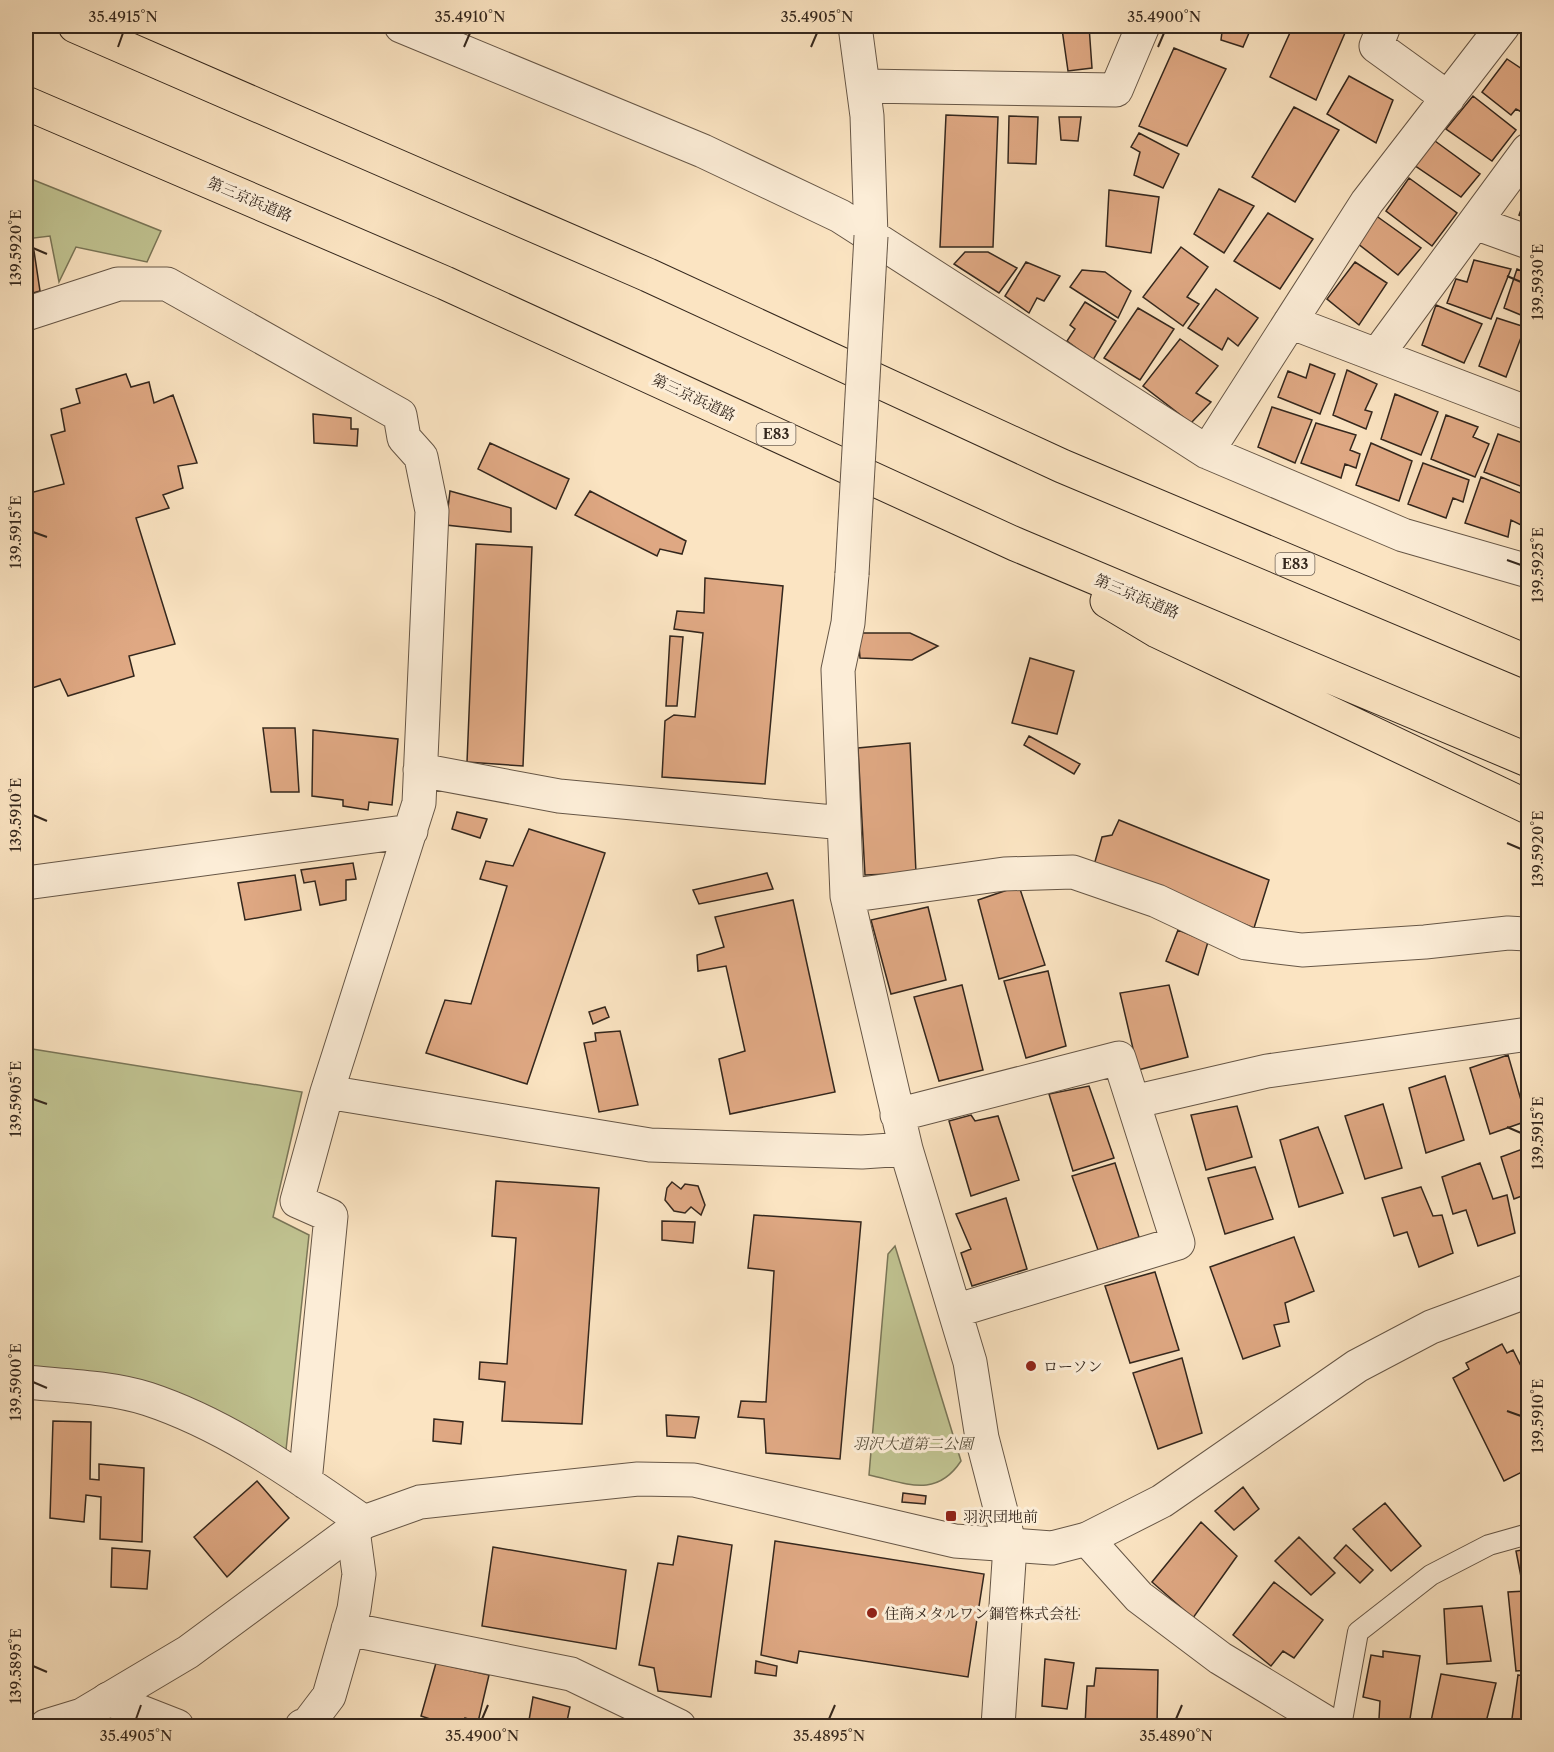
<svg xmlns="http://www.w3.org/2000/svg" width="1554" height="1752" viewBox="0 0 1554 1752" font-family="'Libre Caslon Text','Noto Serif JP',serif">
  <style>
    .green { fill: #c1c492; stroke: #7a7658; stroke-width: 1.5 }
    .building { fill: #dfa883; stroke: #34271d; stroke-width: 1.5 }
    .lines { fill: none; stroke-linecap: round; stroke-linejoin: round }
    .service-casing { stroke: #665646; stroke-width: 22 }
    .minor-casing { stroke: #665646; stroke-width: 35 }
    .tertiary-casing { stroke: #665646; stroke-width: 35 }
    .motorway-casing { stroke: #34271d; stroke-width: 35 }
    .service { stroke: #fcedd7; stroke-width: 20 }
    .minor { stroke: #fcedd7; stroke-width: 33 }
    .tertiary { stroke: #fcedd7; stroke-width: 33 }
    .motorway { stroke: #fbe4c2; stroke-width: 33 }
    .minor-bridge-casing { stroke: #665646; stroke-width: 35; stroke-linecap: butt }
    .minor-bridge { stroke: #fcedd7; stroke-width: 33 }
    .ticks { fill: none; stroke: #34271d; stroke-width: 2 }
    .poi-dot { fill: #8f2418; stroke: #fcedd7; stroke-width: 2 }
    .labels { text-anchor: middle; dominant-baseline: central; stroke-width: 6; stroke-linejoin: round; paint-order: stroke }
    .shield { fill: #fcedd7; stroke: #706255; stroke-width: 1.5 }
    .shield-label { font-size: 14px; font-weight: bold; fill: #34271d }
    .street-label { font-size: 15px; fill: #34271d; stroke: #fcedd7 }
    .poi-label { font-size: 15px; fill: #34271d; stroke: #fcedd7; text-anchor: start }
    .park-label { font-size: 15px; font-style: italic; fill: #574e3a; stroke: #fcedd7 }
    .neatline { fill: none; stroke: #34271d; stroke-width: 2 }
    .ticks-label { font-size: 15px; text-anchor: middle; fill: #34271d }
  </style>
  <rect width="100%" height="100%" fill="#fbe4c2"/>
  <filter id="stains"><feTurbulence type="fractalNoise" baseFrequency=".00333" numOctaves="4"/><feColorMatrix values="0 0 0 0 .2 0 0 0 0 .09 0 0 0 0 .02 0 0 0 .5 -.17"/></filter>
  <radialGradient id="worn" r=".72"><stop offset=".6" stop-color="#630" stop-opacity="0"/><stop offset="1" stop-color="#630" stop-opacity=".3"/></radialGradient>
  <path class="green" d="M26,177L161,231L147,262L76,247L59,282L50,236L26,239Z
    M26,1048L302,1092L273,1217L309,1235L286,1450L138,1384L26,1367Z
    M895,1246L961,1461C936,1499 906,1483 869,1475L888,1254Z"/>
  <path class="building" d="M1089,26L1092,68L1068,71L1062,29Z
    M1203,26H1252L1243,47L1221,40L1222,32Z
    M1293,26H1348L1316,100L1270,77Z
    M1174,48L1226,69L1187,146L1139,126Z
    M1507,59L1528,73L1527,115L1516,109L1511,115L1482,92Z
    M1349,76L1393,100L1376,143L1327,114Z
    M1473,96L1516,130L1492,161L1446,129Z
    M1294,107L1339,130L1295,202L1252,177Z
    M946,115L998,117L993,247H940Z
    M1009,116L1038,117L1036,164L1008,163Z
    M1059,117H1081L1078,141L1061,140Z
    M1139,133L1179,154L1163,188L1134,175L1140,152L1131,147Z
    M1435,141L1480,174L1461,197L1414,165Z
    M1409,178L1457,213L1432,246L1386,211Z
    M1219,189L1254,206L1224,253L1194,234Z
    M1109,190L1159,197L1151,253L1106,246Z
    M1528,191V219L1519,215Z
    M1268,213L1313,239L1280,289L1234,261Z
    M1375,215L1421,248L1398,275L1357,243Z
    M1181,247L1208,267L1187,297L1199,304L1183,326L1143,297Z
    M34,251L40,291L26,295V253Z
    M965,252H988L1017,268L999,293L954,264Z
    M1474,260L1511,269L1491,319L1447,303L1456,279L1467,282Z
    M1026,262L1060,276L1044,301L1037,298L1029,313L1005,296Z
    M1355,262L1387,283L1359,325L1327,299Z
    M1517,269L1528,274V318L1504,308Z
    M1082,270L1105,272L1131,291L1118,318L1070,287Z
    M1216,289L1258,318L1238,346L1228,338L1222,350L1188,328Z
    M1085,302L1116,321L1093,360L1067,341L1075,329L1070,325Z
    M1436,305L1482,324L1464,363L1422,345Z
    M1138,308L1174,329L1140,380L1104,358Z
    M1497,318L1525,327L1506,377L1479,366Z
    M1180,339L1218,366L1196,393L1211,402L1191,423L1143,386Z
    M1310,364L1335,374L1320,414L1278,397L1288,371L1306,378Z
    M1347,370L1377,384L1365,410L1372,412L1366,429L1333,415Z
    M126,374L131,387L149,382L154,403L173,395L197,463L178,466L183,488L163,495L169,508L136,518L175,644L129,656L134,676L68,696L60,679L26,690V494L64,484L51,435L65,431L61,409L80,403L76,389Z
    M1395,394L1438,412L1421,455L1381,439Z
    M1272,407L1312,420L1295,463L1258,447Z
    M313,414L351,418V429H358L357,446L314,443Z
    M1446,415L1478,427L1473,437L1489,444L1475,477L1431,459Z
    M1316,423L1356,435L1350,450L1360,454L1356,468L1345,464L1341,478L1301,463Z
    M1498,434L1528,445V489L1484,472Z
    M490,443L569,479L556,509L478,469Z
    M1371,443L1412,461L1399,501L1356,485Z
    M1423,463L1469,480L1463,502L1453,498L1446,518L1408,504Z
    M1481,477L1528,496V506L1521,525L1511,520L1508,537L1465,523Z
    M450,491L511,508V532L446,525Z
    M590,491L686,541L682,554L660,549L657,556L575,515Z
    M476,544L532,547L523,766L467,762Z
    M705,578L783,586L765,784L662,777L665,721L674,715L695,717L703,633L674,629L677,611L704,613Z
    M858,633H910L938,646L912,660L860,658Z
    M670,636L683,637L677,706H666Z
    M1030,658L1074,671L1057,734L1012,723Z
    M263,728H295L299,792H271Z
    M313,730L398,739L392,805L369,802L368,810L343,806V800L312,796Z
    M1029,736L1080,764L1074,774L1024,745Z
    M910,743L916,873L865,875L858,748Z
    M457,812L487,819L480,838L452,829Z
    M1119,820L1269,880L1254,928L1094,865L1102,837L1112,835Z
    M529,829L605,853L527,1084L426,1053L445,1000L471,1004L507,886L480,879L486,861L513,866Z
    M353,863L356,879L346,880V900L320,905L315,881L304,883L301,870Z
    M767,873L773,889L699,904L693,890Z
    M295,875L301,910L245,920L238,883Z
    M1019,886L1045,965L999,979L978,900Z
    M793,900L835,1092L730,1114L719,1059L745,1051L726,966L698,971L697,955L724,947L715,917Z
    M928,907L946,980L891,994L871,920Z
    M1178,930L1208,942L1198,975L1166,961Z
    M1048,971L1066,1046L1026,1058L1004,981Z
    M962,985L983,1070L939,1081L914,997Z
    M1169,985L1188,1057L1138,1070L1120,993Z
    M605,1007L609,1017L593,1024L589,1012Z
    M620,1031L638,1105L599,1112L584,1043L596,1041L595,1033Z
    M1508,1055L1527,1121L1490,1134L1470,1068Z
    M1445,1076L1464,1140L1426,1153L1409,1088Z
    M1089,1086L1114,1158L1073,1171L1049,1094Z
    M1383,1104L1402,1168L1365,1179L1345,1116Z
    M1237,1106L1252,1157L1206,1170L1191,1115Z
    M971,1115L975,1121L998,1116L1019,1180L971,1196L949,1121Z
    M1318,1127L1343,1193L1299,1207L1280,1140Z
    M1528,1147V1198L1527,1194L1514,1199L1501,1157Z
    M1115,1163L1139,1237L1098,1250L1072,1176Z
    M1480,1163L1493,1199L1507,1195L1515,1233L1478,1246L1466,1210L1453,1214L1442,1177Z
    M1255,1167L1273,1219L1225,1234L1208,1178Z
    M496,1181L599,1188L582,1424L502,1421L505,1382L479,1379L480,1362L507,1364L516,1238L492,1236Z
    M672,1182L681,1189L685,1184L698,1186L705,1205L701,1215L691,1207L685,1213L674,1211L665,1200L667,1188Z
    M1421,1187L1433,1216L1442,1215L1453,1253L1419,1267L1407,1232L1394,1236L1382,1198Z
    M1006,1198L1027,1269L972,1286L961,1253L971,1249L956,1214Z
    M754,1215L861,1222L840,1459L766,1453L764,1419L738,1417L741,1401L766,1402L774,1271L748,1268Z
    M662,1221L695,1222L693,1243L662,1240Z
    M1294,1237L1314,1291L1285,1303L1289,1322L1274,1325L1280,1346L1243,1359L1210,1267Z
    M1155,1272L1179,1350L1130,1363L1105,1286Z
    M1502,1344L1507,1353L1513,1350L1528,1380V1469L1504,1481L1453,1378L1469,1369L1466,1363Z
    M1182,1358L1202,1433L1158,1449L1133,1373Z
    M666,1415L699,1417L695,1438L667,1436Z
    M434,1419L463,1422L461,1444L433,1441Z
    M53,1421L91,1422L90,1479L99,1480V1464L144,1468L142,1542L100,1539L101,1497L86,1495L84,1522L50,1518Z
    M257,1481L289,1518L227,1577L194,1537Z
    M1243,1487L1259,1509L1234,1530L1215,1511Z
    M903,1493L926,1496L925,1504L902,1502Z
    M1385,1503L1421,1546L1391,1571L1353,1529Z
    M1201,1522L1237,1556L1193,1618L1152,1582Z
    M678,1536L732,1545L711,1697L658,1691L654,1668L639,1665L658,1563L673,1565Z
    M1299,1537L1335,1573L1311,1595L1275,1561Z
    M775,1541L984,1574L968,1677L799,1651L797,1663L761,1655Z
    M1346,1545L1373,1570L1360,1583L1334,1558Z
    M493,1547L626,1570L616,1649L482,1626Z
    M112,1548L150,1551L147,1589L111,1587Z
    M1528,1549V1586L1523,1587L1516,1551Z
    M1274,1582L1323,1620L1294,1658L1283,1651L1271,1666L1233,1635Z
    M1528,1591V1670L1516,1671L1508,1592Z
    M1482,1606L1491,1661L1447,1664L1444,1609Z
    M1057,1607L1079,1609V1617L1056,1616Z
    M1383,1651L1420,1656L1409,1725L1379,1719L1380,1701L1363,1697L1371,1655L1383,1657Z
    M1045,1659L1074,1663L1067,1709L1042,1706Z
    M756,1661L777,1666L776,1676L755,1673Z
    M436,1663L489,1675L478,1722L465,1718L464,1726H451L421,1716Z
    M1096,1668L1158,1670L1157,1726H1085L1087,1686H1094Z
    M1441,1674L1496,1683L1485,1726H1430Z
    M1518,1675L1528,1677V1726H1511Z
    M533,1697L570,1707L566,1726H528Z"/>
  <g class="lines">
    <g class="service-casing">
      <path id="service" d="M1341,1726L1358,1632L1431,1575L1489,1545L1528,1534"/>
    </g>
    <g class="minor-casing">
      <path id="minor" d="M401,26L703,151L840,216L1207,452L1403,535L1528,571
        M855,26L867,116L871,236
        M1384,26L1376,46L1448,98
        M863,86L1116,90L1143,26
        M1475,223L1528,242
        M26,314L118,284H167L400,415L404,438L421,457L432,511L419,803L327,1092L650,1145L862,1152L906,1149
        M1290,322L1528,413
        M1377,355L1528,150
        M1207,452L1367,202L1503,26
        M852,574L848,623L838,670L847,896L906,1149L970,1362L982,1438L1010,1546L998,1726
        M420,770L559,796L844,823
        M26,883L411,831
        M847,896L1004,874L1073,872L1157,901L1246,943L1302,950L1425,942L1508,933L1528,934
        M1133,1102L1267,1071L1528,1034
        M897,1115L1119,1058L1178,1243L955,1311
        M26,1382C66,1386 110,1387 148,1399C227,1425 297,1476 364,1522
        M305,1482L331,1216L297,1201L327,1092
        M1087,1539L1139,1597L1220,1658L1332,1726
        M348,1629L571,1674L679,1726
        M108,1699L177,1726
        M302,1726L307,1725L329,1696L354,1609L359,1574L353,1530"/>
    </g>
    <g class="tertiary-casing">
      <path id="tertiary" d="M46,1726L82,1715L188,1652L364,1522L420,1502L638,1479L694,1480L955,1541L1052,1548L1087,1539L1162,1501L1357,1366L1431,1327L1528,1291"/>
    </g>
    <g class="motorway-casing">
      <path id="motorway" d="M75,26L648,275L1062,466L1528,662
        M26,103L445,283L1015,544L1528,760
        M1107,601L1157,631L1528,807"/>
    </g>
    <use href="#service" class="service"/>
    <use href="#minor" class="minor"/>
    <use href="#tertiary" class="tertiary"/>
    <use href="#motorway" class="motorway"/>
    <g class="minor-bridge-casing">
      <path id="minor-bridge" d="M852,574L871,236"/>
    </g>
    <use href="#minor-bridge" class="minor-bridge"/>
  </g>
  <path class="ticks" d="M118,47L123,33M464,47L470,33M811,47L817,33M1158,47L1164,33M33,248L47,254M1507,276L1521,282M33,532L47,537M1507,560L1521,565M33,815L47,821M1507,843L1521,849M33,1099L47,1104M1507,1127L1521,1133M33,1382L47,1388M1507,1411L1521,1416M33,1666L47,1672M136,1719L141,1705M482,1719L488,1705M829,1719L835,1705M1176,1719L1182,1705"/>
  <g class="poi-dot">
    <circle cx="1031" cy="1366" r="6"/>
    <rect x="945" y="1510" width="12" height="12" rx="3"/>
    <circle cx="872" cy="1613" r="6"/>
  </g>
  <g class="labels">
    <g class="shield">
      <rect x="756.5" y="423" width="39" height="22" rx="4.5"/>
      <rect x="1275.5" y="553" width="39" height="22" rx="4.5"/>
    </g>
    <g class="shield-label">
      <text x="776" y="434">E83</text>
      <text x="1295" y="564">E83</text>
    </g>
    <g class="street-label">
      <text transform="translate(250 199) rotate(23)">第三京浜道路</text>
      <text transform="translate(694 397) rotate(25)">第三京浜道路</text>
      <text transform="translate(1137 596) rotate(23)">第三京浜道路</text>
    </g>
    <g class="poi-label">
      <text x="1043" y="1366">ローソン</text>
      <text x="963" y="1516">羽沢団地前</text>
      <text x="884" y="1613">住商メタルワン鋼管株式会社</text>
    </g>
    <g class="park-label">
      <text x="913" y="1443">羽沢大道第二公園</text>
    </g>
  </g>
  <rect width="1554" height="1752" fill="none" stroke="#fbe4c2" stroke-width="66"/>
  <rect x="33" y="33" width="1488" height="1686" class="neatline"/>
  <g class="ticks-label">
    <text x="123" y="22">35.4915°N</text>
    <text x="470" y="22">35.4910°N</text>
    <text x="817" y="22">35.4905°N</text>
    <text x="1164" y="22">35.4900°N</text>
    <text transform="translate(16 248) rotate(-90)" y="5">139.5920°E</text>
    <text transform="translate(1538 282) rotate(-90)" y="5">139.5930°E</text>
    <text transform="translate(16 532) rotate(-90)" y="5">139.5915°E</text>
    <text transform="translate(1538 565) rotate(-90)" y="5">139.5925°E</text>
    <text transform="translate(16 815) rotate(-90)" y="5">139.5910°E</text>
    <text transform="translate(1538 849) rotate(-90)" y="5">139.5920°E</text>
    <text transform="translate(16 1099) rotate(-90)" y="5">139.5905°E</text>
    <text transform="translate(1538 1133) rotate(-90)" y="5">139.5915°E</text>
    <text transform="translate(16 1382) rotate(-90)" y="5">139.5900°E</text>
    <text transform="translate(1538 1416) rotate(-90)" y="5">139.5910°E</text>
    <text transform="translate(16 1666) rotate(-90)" y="5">139.5895°E</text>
    <text x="136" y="1741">35.4905°N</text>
    <text x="482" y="1741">35.4900°N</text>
    <text x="829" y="1741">35.4895°N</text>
    <text x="1176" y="1741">35.4890°N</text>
  </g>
  <rect width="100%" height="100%" filter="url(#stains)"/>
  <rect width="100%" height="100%" fill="url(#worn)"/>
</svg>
